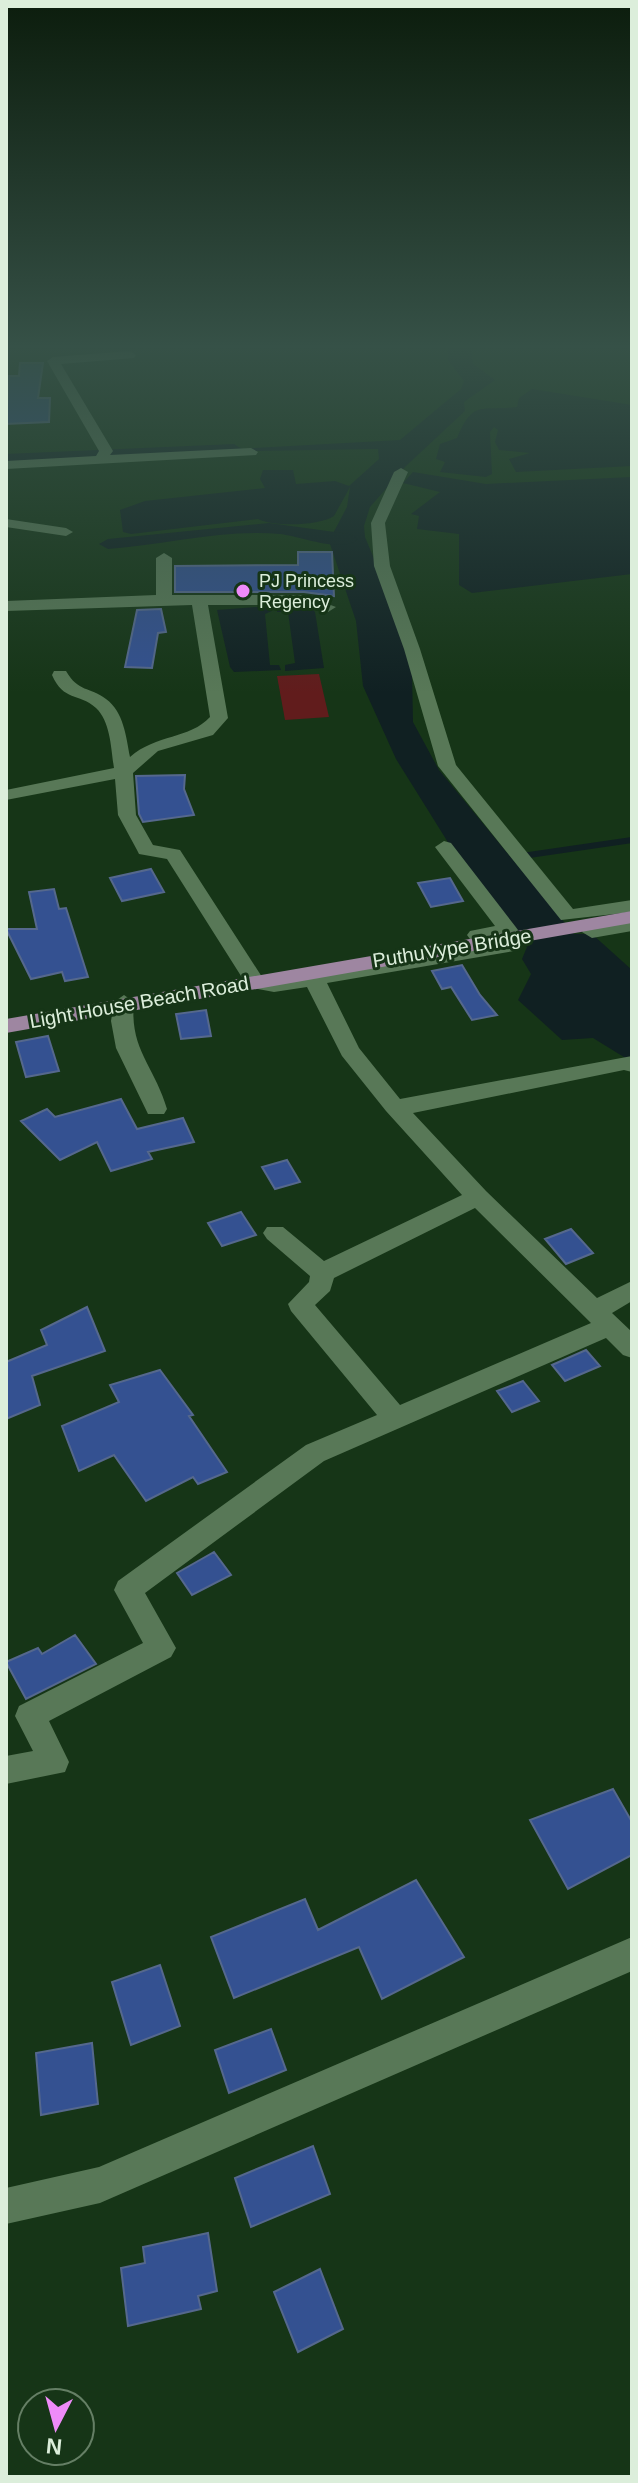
<svg xmlns="http://www.w3.org/2000/svg" width="638" height="2483" viewBox="0 0 638 2483" font-family="Arial,sans-serif">
  <style>
    .green { fill: #611c1c }
    .water { fill: #102022 }
    .lines { fill: none; stroke-linecap: round; stroke-linejoin: round }
    .stream { stroke: #102022; stroke-width: 6 }
    .canal { fill: #102022; fill-rule: evenodd }
    .building { fill: #345191; stroke: #55688d; stroke-width: 2 }
    .minor { fill: #587857; fill-rule: evenodd }
    .major { fill: #9e86a1; fill-rule: evenodd }
    .poi-dot { fill: #ee8bf8; stroke: #163517; stroke-width: 3 }
    .labels { text-anchor: middle; dominant-baseline: central; stroke-width: 6; stroke-linejoin: round; paint-order: stroke }
    .far-poi-label { font-size: 18px; fill: #dceedb; stroke: #163517; text-anchor: start }
    .street-label { font-size: 20px; fill: #dceedb; stroke: #163517 }
  </style>
  <rect width="100%" height="100%" fill="#163517"/>
  <path class="green" d="M319,674L329,717L285,720L277,676Z"/>
  <path class="water" d="M448,345H470L473,364L495,380L464,402L465,411L406,466L370,507L364,526L365,537L387,590L412,673L413,722L439,770L574,934H592L632,970V1062L593,1038L562,1040L518,1000L531,974L522,959L527,947L464,868L396,759L363,686L356,621L329,541L347,507L350,487L334,516C319,526 273,527 258,519L131,534L123,532L120,510L145,501L265,488L260,479L263,470H293L296,484L335,481L349,486L379,459L378,449L183,452L400,440L461,389L464,381L448,360Z
    M532,389L632,405V466L516,472L509,459L530,453L499,450L495,442L498,430L494,427L490,432L492,474L486,477L440,472L445,462L436,459L440,444L457,438C473,399 482,411 517,407L519,398Z
    M413,472L486,484L632,477V574L472,593L459,585V534L417,529L419,516L411,514L440,492L403,483Z
    M271,606L272,611L265,614L270,665H279L281,670L234,672L230,667L217,610Z
    M277,606L311,608L315,612L324,668L285,671V665L295,663L288,612H277Z"/>
  <g class="lines">
    <path class="stream" d="M522,856L632,840"/>
    <path class="canal" d="M234,444L242,449L240,452L6,464V454Z
      M269,523L349,534L358,539C343,554 300,536 280,534C224,529 164,545 108,549L99,544L108,539Z"/>
  </g>
  <path class="building" d="M20,363H43L38,398H50L49,422L6,424L9,376H19Z
    M298,552H332L334,596L304,592H175V566L298,565Z
    M161,609L166,632L158,633L152,668L125,667L137,610Z
    M185,775L184,789L194,815L143,822L139,814L136,776Z
    M151,869L164,892L122,901L110,878Z
    M450,878L463,901L431,907L418,883Z
    M54,889L59,909L66,908L88,977L65,981L62,972L31,979L6,929H37L29,892Z
    M462,965L480,995L497,1015L472,1020L451,987L442,989L432,971Z
    M206,1010L211,1036L181,1039L176,1014Z
    M48,1036L59,1071L26,1077L16,1042Z
    M121,1099L137,1129L183,1118L194,1142L148,1152L152,1159L111,1171L97,1142L60,1160L21,1121L47,1109L55,1117Z
    M287,1160L300,1182L275,1189L262,1167Z
    M241,1212L256,1235L222,1246L208,1223Z
    M571,1229L593,1253L566,1264L545,1239Z
    M87,1307L105,1351L32,1376L40,1405L6,1419V1362L47,1345L41,1330Z
    M586,1350L600,1366L565,1381L552,1365Z
    M160,1370L193,1415L189,1416L227,1472L198,1484L193,1477L146,1501L114,1455L79,1471L62,1426L119,1402L110,1385Z
    M523,1381L539,1401L512,1412L497,1391Z
    M214,1552L231,1575L192,1595L177,1573Z
    M75,1635L96,1664L26,1699L6,1662L38,1648L42,1654Z
    M613,1789L632,1822V1855L568,1889L530,1820Z
    M416,1880L464,1957L382,1999L359,1947L234,1998L211,1937L305,1899L318,1930Z
    M160,1965L180,2026L131,2045L112,1982Z
    M271,2029L286,2070L229,2093L215,2050Z
    M92,2043L98,2104L41,2115L36,2053Z
    M313,2146L330,2194L251,2227L235,2178Z
    M208,2233L217,2291L198,2296L201,2309L128,2326L121,2268L145,2263L143,2247Z
    M320,2269L343,2329L298,2352L274,2292Z"/>
  <g class="lines">
    <path class="minor" d="M130,351L136,355L134,358L61,364L113,451L110,455L251,448L258,452L256,455L6,469V461L96,456L99,451L47,361L53,357Z
      M401,468L408,472L385,523L390,566L420,649L456,765L573,909L632,900V912L561,920L438,766L404,649L374,566L371,523L394,472Z
      M6,519L66,528L73,532L66,536L6,527Z
      M164,553L172,558V595H304L336,607L328,612L303,605H208L228,718L213,735L158,751L133,773L136,815L153,845L180,850L262,977L274,980L514,939L521,941L524,945L521,949L514,951L327,983L359,1048L400,1099L632,1056V1072L624,1070L413,1113L486,1191L597,1298L632,1281V1301L612,1313L632,1332V1358L623,1355L606,1338L324,1461L145,1593L176,1648L171,1657L49,1721L69,1762L65,1772L6,1784V1756L33,1751L15,1716L19,1706L143,1643L114,1590L118,1581L306,1445L377,1415L291,1311L288,1304L309,1282L310,1276L267,1239L263,1233L267,1227H283L324,1261L462,1195L386,1111L342,1056L307,987L274,992L248,987L167,859L139,854L137,850L118,815L115,779L6,800V790L114,768C111,750 111,722 96,708C78,692 64,702 52,675L54,671H66C79,693 89,686 106,699C124,712 126,737 130,757C156,734 190,739 210,717L192,605L6,611V601L156,595V558ZM475,1208L591,1323L400,1405L315,1305L330,1291L334,1278Z
      M444,841L451,843L515,926L518,930L515,934L470,939L467,935L470,931L495,926L435,847Z
      M632,919V931L592,938L582,932L585,928Z
      M124,995L134,1002C129,1049 155,1067 167,1109L164,1114H148L116,1048L111,1021L114,1002Z
      M632,1937V1971L100,2203L6,2224V2188L99,2167Z"/>
    <path class="major" d="M632,911V923L6,1033V1019Z"/>
  </g>
  <linearGradient id="sky" x2="0" y2="1"><stop stop-color="#0c1d0d"/><stop offset="0.5" stop-color="#365147"/><stop offset="1" stop-color="#365147" stop-opacity="0"/></linearGradient>
  <rect width="638" height="693" fill="url(#sky)"/>
  <circle class="poi-dot" cx="243" cy="591" r="8"/>
  <g class="labels">
    <g class="far-poi-label">
      <text x="259" y="581">PJ Princess<tspan x="259" dy="21">Regency</tspan></text>
    </g>
    <g class="street-label">
      <text transform="translate(452 948) rotate(-9)">PuthuVype Bridge</text>
      <text transform="translate(139 1002) rotate(-10)">Light House Beach Road</text>
    </g>
  </g>
  <rect width="638" height="2483" fill="none" stroke="#dceedb" stroke-width="16"/>
  <g transform="translate(56 2427) rotate(186)"><circle r="38" fill="#163517" stroke="#657f65" stroke-width="2"/>
  <path d="M0-6L14 30L0 20L-14 30Z" fill="#ee8bf8"/>
  <text y="-12" font-size="22" font-weight="bold" text-anchor="middle" fill="#dceedb">N</text>
  </g>
</svg>
